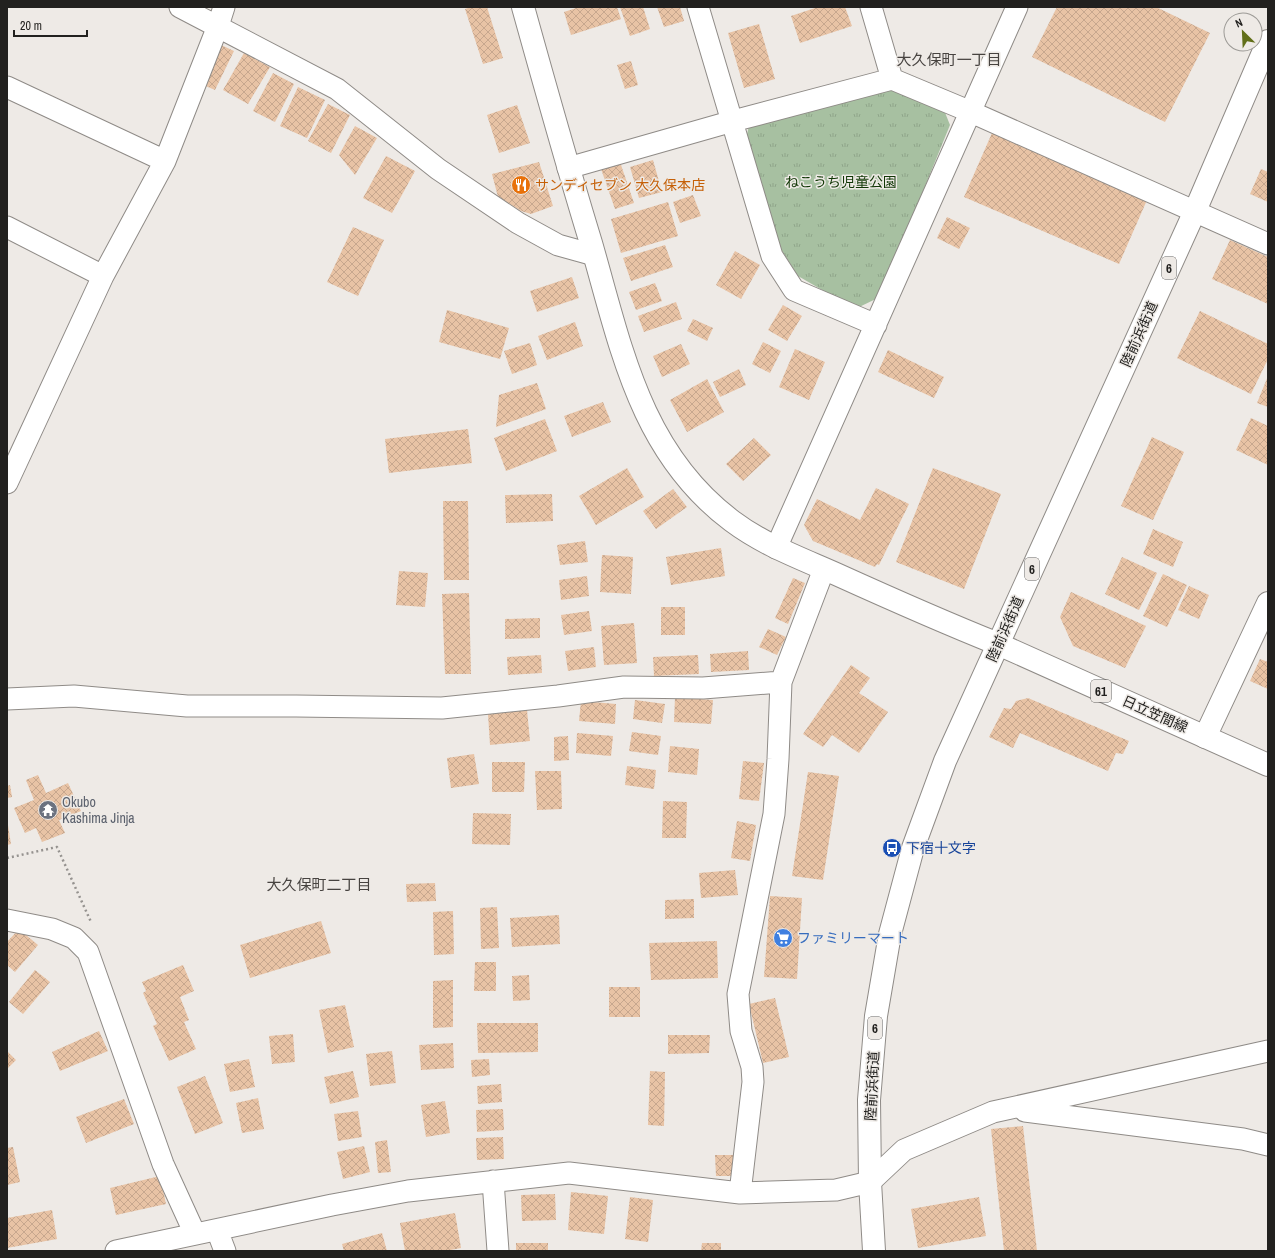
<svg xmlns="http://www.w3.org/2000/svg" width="1275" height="1258" viewBox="0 0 1275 1258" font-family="'Archivo Narrow','Noto Sans JP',sans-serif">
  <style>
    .park { fill: url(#park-tufts) }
    .building { fill: url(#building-cross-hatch) }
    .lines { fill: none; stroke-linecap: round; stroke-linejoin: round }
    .minor-casing { stroke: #8f8b87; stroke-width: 23 }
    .tertiary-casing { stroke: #8f8b87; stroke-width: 24 }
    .primary-casing { stroke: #8f8b87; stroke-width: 24 }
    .trunk-casing { stroke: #8f8b87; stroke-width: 24 }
    .path { stroke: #95928f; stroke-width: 2.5; stroke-dasharray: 2 3; stroke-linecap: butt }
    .minor { stroke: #fff; stroke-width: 21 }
    .tertiary { stroke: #fff; stroke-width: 22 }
    .primary { stroke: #fff; stroke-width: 22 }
    .trunk { stroke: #fff; stroke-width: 22 }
    .labels { text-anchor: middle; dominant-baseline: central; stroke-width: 3; stroke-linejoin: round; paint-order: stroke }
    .shield { fill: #eeeae6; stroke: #5f5d5b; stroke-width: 1 }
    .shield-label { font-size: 13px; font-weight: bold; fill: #22211f }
    .park-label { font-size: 14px; fill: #103705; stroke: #eeeae6 }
    .food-label { font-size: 14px; fill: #c56008; stroke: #eeeae6; text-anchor: start }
    .street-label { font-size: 14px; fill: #22211f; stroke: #eeeae6 }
    .worship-label { font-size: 14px; fill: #5b616d; stroke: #eeeae6; text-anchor: start }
    .transit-label { font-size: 14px; fill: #164399; stroke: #eeeae6; text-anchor: start }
    .shop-label { font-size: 14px; fill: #366cbe; stroke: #eeeae6; text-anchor: start }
    .neighbourhood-label { font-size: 15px; fill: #474340; stroke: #eeeae6 }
  </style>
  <defs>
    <pattern id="park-tufts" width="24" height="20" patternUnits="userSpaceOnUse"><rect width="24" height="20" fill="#a7c0a1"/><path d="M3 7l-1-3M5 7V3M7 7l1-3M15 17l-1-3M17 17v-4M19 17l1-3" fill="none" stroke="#8fa58a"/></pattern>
    <pattern id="building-cross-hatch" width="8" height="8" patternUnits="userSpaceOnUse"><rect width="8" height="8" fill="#e8c3a5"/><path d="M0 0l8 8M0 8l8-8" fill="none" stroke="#c7a78e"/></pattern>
  </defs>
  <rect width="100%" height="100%" fill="#eeeae6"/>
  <path class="park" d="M888,87L944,110L950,125L880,297L855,309L798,276L777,243L746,138L749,126Z"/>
  <path class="building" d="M471,7H487L503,58L483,64L465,9Z
    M579,7H617L621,19L571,35L564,12Z
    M620,7H643L650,29L630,36Z
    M657,7H680L684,21L664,27Z
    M818,7H845L852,26L800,43L791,16Z
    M1057,7H1156L1210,33L1165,122L1032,57Z
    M759,24L775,79L744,88L728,33Z
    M219,44L234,51L215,90L201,84Z
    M244,53L270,67L248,104L223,90Z
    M631,61L638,85L625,89L617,65Z
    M273,73L294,84L275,122L253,111Z
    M298,87L325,100L307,138L280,126Z
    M328,104L350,115L331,153L308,141Z
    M517,105L530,143L499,153L487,115Z
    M355,126L377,138L355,175L339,155Z
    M992,133L1147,200L1119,264L964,197Z
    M386,156L415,171L392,213L363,198Z
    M653,160L662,192L639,198L630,167Z
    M539,162L553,206L531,214L521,211L498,197L492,174Z
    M620,162L634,203L615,209L601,169Z
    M1261,169L1268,172V202L1250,194Z
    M693,195L701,216L680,223L673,202Z
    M668,202L678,236L621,253L611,219Z
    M947,217L970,228L959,249L937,238Z
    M353,227L384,240L358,296L327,282Z
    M1230,240L1268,257V304L1212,279Z
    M665,245L673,267L631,281L623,258Z
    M735,251L760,265L741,299L716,285Z
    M572,277L579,298L537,312L530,291Z
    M655,283L662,301L636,310L629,292Z
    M676,302L682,319L644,332L638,316Z
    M783,305L802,316L787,341L768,330Z
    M447,310L509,328L500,359L439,342Z
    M1200,311L1268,344V359L1251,394L1177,358Z
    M693,319L713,328L707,341L687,331Z
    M575,322L583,346L547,360L538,336Z
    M763,342L781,351L770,373L752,364Z
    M530,343L537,365L512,374L504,351Z
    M681,344L690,364L662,377L653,356Z
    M795,349L825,362L809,400L779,387Z
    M888,350L944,377L934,398L878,372Z
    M739,369L746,385L720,397L713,382Z
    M1268,376V407L1257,403Z
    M707,379L724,412L687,432L670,400Z
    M537,383L546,409L496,427L499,395Z
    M603,402L611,422L572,437L564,416Z
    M1251,418L1268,426V465L1236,450Z
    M545,419L557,451L506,471L494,438Z
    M468,429L472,463L389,473L385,439Z
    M1152,437L1184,452L1153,520L1121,506Z
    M754,438L771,455L743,481L726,464Z
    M627,468L644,497L596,525L579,496Z
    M933,468L1001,494L964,589L896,562Z
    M876,488L909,504L879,565L877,564L875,567L813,541L804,525L817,499L860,520Z
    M673,489L687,507L656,529L643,511Z
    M552,494L553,521L506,523L505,495Z
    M443,501H468L469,580H444Z
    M1153,529L1183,542L1173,567L1143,554Z
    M585,541L588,562L560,565L557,545Z
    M721,548L725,576L671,585L666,557Z
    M602,555L633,557L631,594L600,592Z
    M1122,557L1157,573L1139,610L1105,594Z
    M399,571L428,573L425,607L396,605Z
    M1163,574L1187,585L1167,627L1143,616Z
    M587,576L589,596L561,600L559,580Z
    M793,578L805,583L788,624L775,618Z
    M1189,586L1209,595L1199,619L1178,610Z
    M1071,592L1146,626L1125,668L1073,646L1060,617Z
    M469,593L471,674H445L442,594Z
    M661,607H685V635H661Z
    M589,611L592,631L564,635L561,615Z
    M540,618V638L505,639V619Z
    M634,623L637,663L604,665L601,626Z
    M768,629L786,637L777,655L759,647Z
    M594,647L596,667L568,671L565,651Z
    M748,651L749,670L711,672L710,654Z
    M541,655L542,673L508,675L507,657Z
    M698,655L699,674L654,676L653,657Z
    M1260,659L1268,662V689L1250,681Z
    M851,665L870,678L859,693L888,712L859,753L832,735L823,747L803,734Z
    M675,697L713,700L711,724L674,722Z
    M1028,698L1129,741L1123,754L1116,753L1108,771L1020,733L1013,748L989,737L1004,708L1011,709L1016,701Z
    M635,700L665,704L662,723L633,719Z
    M581,701L616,704L615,724L579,721Z
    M527,710L530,741L490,745L488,714Z
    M632,732L661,736L658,755L629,751Z
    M577,733L613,736L611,756L576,753Z
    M568,736L569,760L554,761V737Z
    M670,746L699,749L697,775L668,772Z
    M474,754L479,784L451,788L447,758Z
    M743,761L764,763L759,801L739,799Z
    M492,762H525L524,792H492Z
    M627,766L656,770L654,789L625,785Z
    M535,771H561L562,809L537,810Z
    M808,772L839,776L823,880L792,876Z
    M38,775L46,793L68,783L81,811L59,820L65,833L42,842L36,828L25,833L14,808L34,800L26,780Z
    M10,785L12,797L7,798V786Z
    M663,801L687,802L686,838H662Z
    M473,813L511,814L510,845L472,844Z
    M737,821L756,825L750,861L731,858Z
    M8,825L11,844L7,845V826Z
    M735,870L738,895L701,898L699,873Z
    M435,883L436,901L407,902L406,884Z
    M770,896L802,898L797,979L764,977Z
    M694,899V918L665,919V900Z
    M497,907L499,948L481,949L480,908Z
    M453,911L454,954L434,955L433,912Z
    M559,915L560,944L512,947L510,918Z
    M321,921L331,953L250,978L240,945Z
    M19,929L38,945L15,972L7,965V942Z
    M717,941L718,978L651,980L649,943Z
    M475,962H496V991H474Z
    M183,965L194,991L180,997L189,1020L184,1022L196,1049L169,1061L153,1026L157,1024L143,993L146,991L142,982Z
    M35,970L50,982L23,1014L9,1002Z
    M529,975L530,1000L513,1001L512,976Z
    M453,980V1027L433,1028V981Z
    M609,987H640V1017H609Z
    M775,998L789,1057L763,1063L749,1004Z
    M345,1005L354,1047L328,1053L319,1010Z
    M477,1023H538V1052L478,1053Z
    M99,1031L108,1051L60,1071L52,1052Z
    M293,1034L295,1062L272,1064L269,1036Z
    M668,1035H710L709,1053L668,1054Z
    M453,1043L454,1068L421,1070L419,1045Z
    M7,1051L16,1060L7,1069Z
    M392,1051L396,1083L370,1086L366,1054Z
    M249,1059L255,1087L230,1092L224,1064Z
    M489,1059L490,1075L472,1077L471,1060Z
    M353,1071L359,1097L330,1104L324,1077Z
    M650,1071L665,1072L664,1126L648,1125Z
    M205,1076L223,1123L195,1134L177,1087Z
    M501,1084L502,1102L478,1104L477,1086Z
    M258,1098L264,1129L242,1133L236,1103Z
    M124,1099L134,1124L86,1143L76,1117Z
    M445,1101L450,1133L426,1137L421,1105Z
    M503,1109L504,1130L477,1132L476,1110Z
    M358,1111L362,1137L338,1141L334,1114Z
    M1023,1126L1037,1251H1004L991,1129Z
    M503,1137L504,1159L477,1160L476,1138Z
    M387,1140L391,1172L378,1173L375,1142Z
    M364,1146L370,1172L343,1179L337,1152Z
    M13,1147L20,1182L7,1185V1148Z
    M715,1155H734V1176H716Z
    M160,1176L166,1204L116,1215L110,1188Z
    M571,1192L608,1196L604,1234L568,1230Z
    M555,1194L556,1220L522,1221L521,1195Z
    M630,1197L653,1200L648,1242L625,1239Z
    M979,1197L986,1236L918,1248L911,1209Z
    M52,1210L57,1239L7,1248V1218Z
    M455,1213L461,1248L445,1251H405L400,1223Z
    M382,1233L387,1251H344L342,1244Z
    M516,1243H548V1251H516Z
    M702,1243H721V1251H701Z"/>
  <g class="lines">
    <g class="minor-casing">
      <path id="minor" d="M180,7L337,89L438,169L518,223L558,245L594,255
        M698,7L772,256L794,290L876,325
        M871,7L892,79
        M7,87L165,161
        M568,168L733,121L892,79L971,112L1268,244
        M7,227L103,276
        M7,483L103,276L165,161L218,26L224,7
        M776,548L1017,7
        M7,699L74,696L187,706H296L442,708L558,696L624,687L703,688L781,682
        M7,920L52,929L74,938L88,952L163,1164L195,1234
        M1025,1111L1243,1139L1268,1145
        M493,1181L498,1251
        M740,1193L753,1082L752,1067L741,1031L738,994L774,814L778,759L781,682L824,569
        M217,1230L225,1251
        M116,1251L332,1205L408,1191L569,1173L740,1193L836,1190L870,1182L904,1150L993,1112L1268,1051"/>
    </g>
    <g class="tertiary-casing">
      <path id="tertiary" d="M523,7C545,86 567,165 591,243C621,347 640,452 732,521C764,545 800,558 836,574C889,598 943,622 998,644
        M1205,737L1268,603"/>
    </g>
    <g class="primary-casing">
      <path id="primary" d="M998,644L1268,765"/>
    </g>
    <g class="trunk-casing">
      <path id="trunk" d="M874,1251L870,1182L869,1100L876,1016L890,934L913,848L945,761L1195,211L1268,41"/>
    </g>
    <path class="path" d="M7,858L57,847L91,922"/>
    <use href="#minor" class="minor"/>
    <use href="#tertiary" class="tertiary"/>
    <use href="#primary" class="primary"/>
    <use href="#trunk" class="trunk"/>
  </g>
  <defs>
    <g id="restaurant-disc" transform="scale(1)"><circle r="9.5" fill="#e8710a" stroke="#eeeae6"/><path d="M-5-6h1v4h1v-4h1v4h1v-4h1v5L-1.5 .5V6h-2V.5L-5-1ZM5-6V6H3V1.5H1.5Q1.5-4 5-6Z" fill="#fff"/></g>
    <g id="temple-disc" transform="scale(1)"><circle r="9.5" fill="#6b7280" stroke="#eeeae6"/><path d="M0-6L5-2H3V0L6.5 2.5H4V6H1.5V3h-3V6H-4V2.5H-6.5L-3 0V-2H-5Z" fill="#fff"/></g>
    <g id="bus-disc" transform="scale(1)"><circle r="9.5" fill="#1a4fb4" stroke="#eeeae6"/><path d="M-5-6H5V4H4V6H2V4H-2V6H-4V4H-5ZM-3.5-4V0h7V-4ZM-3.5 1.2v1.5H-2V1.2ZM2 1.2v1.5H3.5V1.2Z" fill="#fff"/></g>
    <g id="supermarket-disc" transform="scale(1)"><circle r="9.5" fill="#3f7fe0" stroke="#eeeae6"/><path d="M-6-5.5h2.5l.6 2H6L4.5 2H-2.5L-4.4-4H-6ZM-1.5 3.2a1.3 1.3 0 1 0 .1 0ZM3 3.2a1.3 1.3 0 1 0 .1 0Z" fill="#fff"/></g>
  </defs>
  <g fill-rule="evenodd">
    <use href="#restaurant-disc" x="521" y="185"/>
    <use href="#temple-disc" x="48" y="810"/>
    <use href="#bus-disc" x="892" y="848"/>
    <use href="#supermarket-disc" x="783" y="938"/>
  </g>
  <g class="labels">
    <g class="shield">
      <rect x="1162" y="257" width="14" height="22" rx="3"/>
      <rect x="1025" y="558" width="14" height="22" rx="3"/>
      <rect x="1091" y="680" width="20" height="22" rx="3"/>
      <rect x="868" y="1017" width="14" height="22" rx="3"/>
    </g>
    <g class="shield-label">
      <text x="1169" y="268">6</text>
      <text x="1032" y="569">6</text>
      <text x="1101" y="691">61</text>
      <text x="875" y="1028">6</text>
    </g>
    <g class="park-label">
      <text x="841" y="182">ねこうち児童公園</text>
    </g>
    <g class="food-label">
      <text x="535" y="185">サンディセブン 大久保本店</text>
    </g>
    <g class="street-label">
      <text transform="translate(1139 334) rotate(-66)">陸前浜街道</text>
      <text transform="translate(1005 629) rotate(-66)">陸前浜街道</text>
      <text transform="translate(1155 714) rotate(24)">日立笠間線</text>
      <text transform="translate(872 1086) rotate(-87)">陸前浜街道</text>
    </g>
    <g class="worship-label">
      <text x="62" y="802">Okubo<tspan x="62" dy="16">Kashima Jinja</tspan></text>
    </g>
    <g class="transit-label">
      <text x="906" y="848">下宿十文字</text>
    </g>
    <g class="shop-label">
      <text x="797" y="938">ファミリーマート</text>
    </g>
    <g class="neighbourhood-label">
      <text x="949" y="59">大久保町一丁目</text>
      <text x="319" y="884">大久保町二丁目</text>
    </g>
  </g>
  <rect width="1275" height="1258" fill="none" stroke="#22211f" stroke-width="16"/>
  <g transform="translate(1243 32) rotate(336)"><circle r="19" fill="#eeeae6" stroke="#9c9a96"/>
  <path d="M0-3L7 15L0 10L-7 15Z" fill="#616f19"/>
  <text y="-6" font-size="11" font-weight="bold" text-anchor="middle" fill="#22211f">N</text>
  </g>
  <path d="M14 30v6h73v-6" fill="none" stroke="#22211f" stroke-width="2"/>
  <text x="20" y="30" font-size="12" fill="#22211f" stroke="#eeeae6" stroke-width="3" paint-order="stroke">20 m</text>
</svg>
